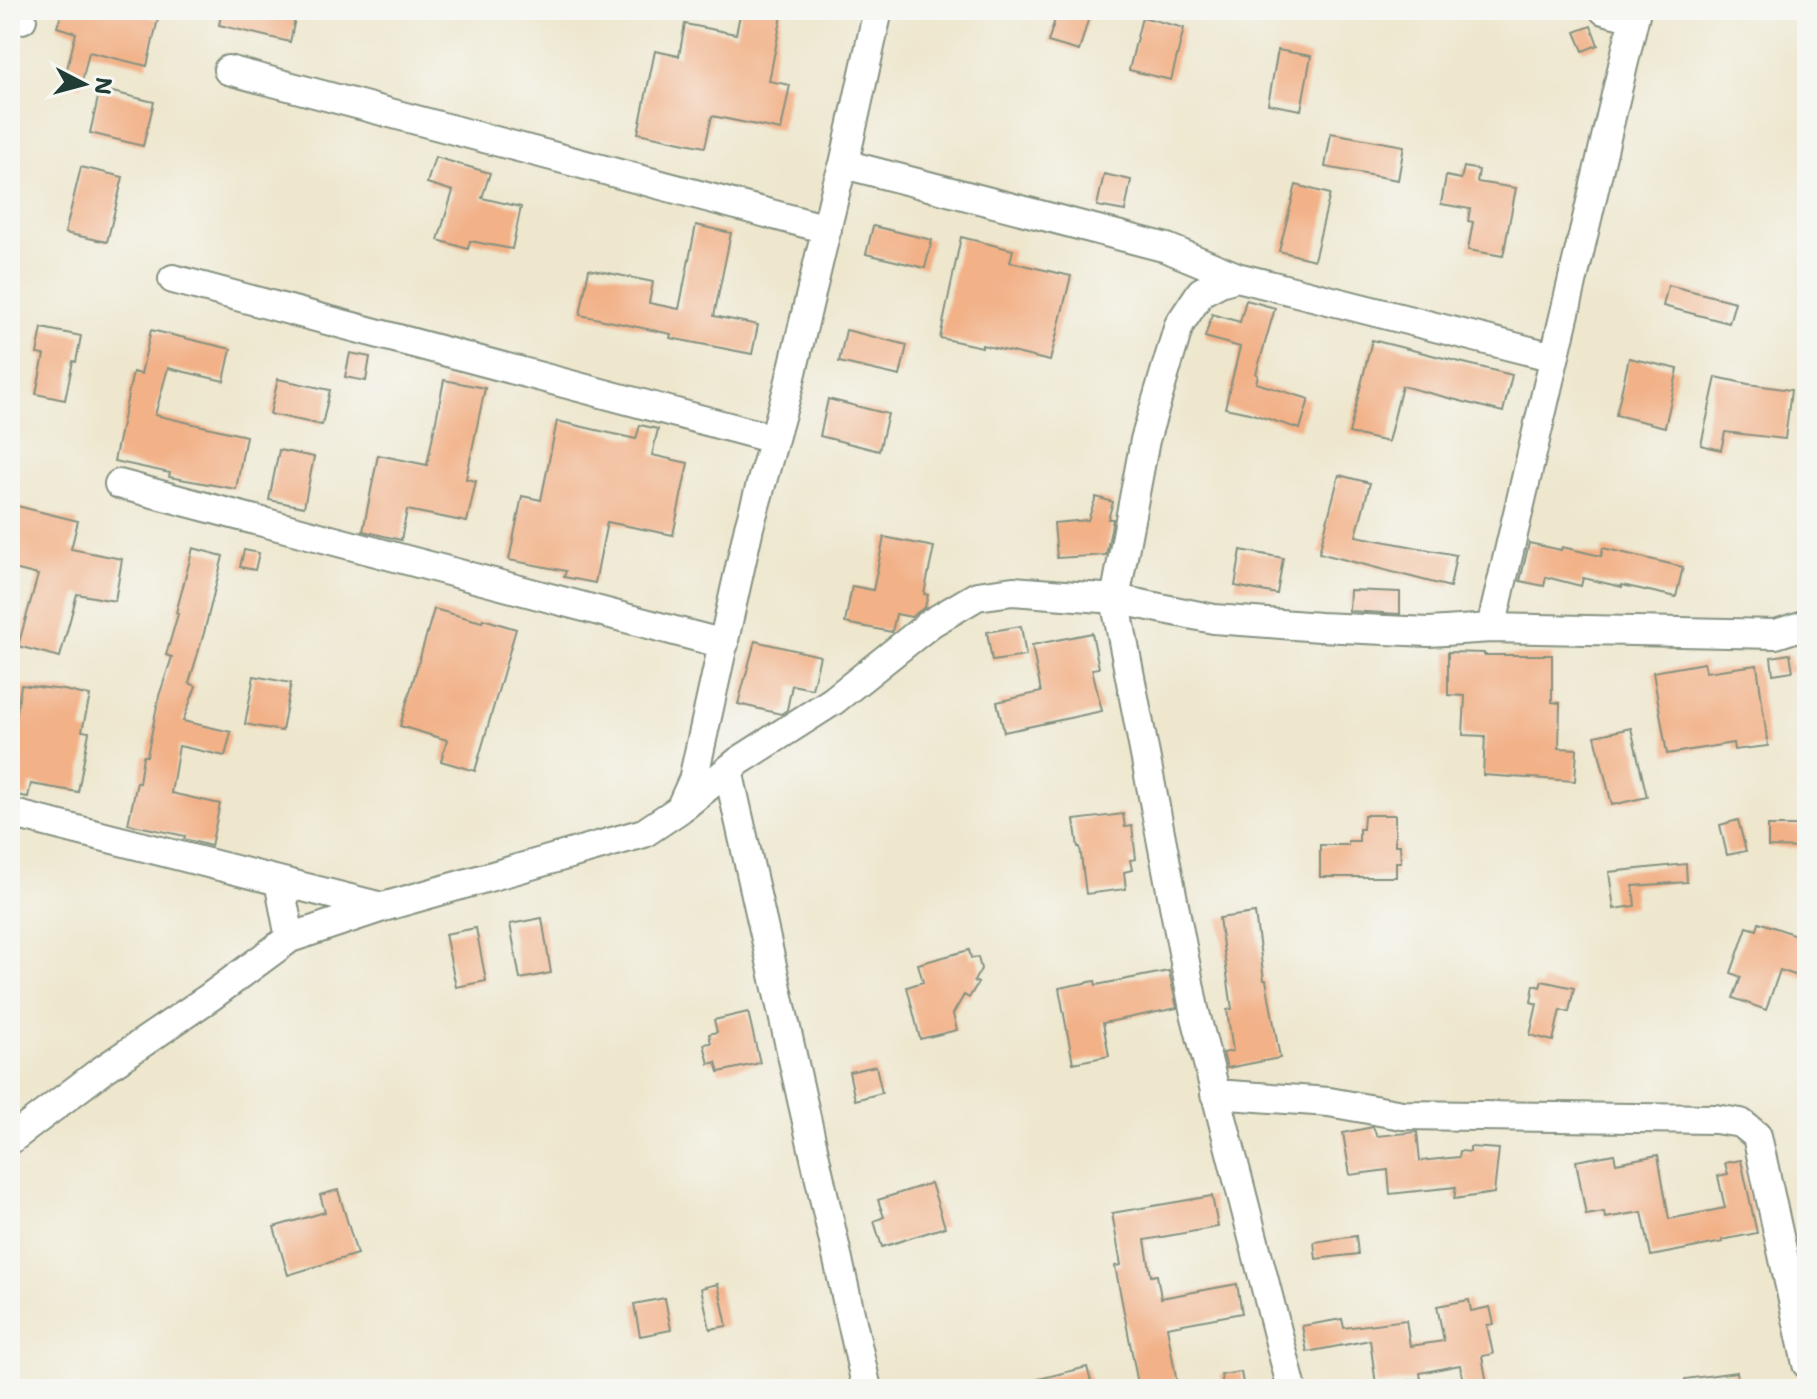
<svg xmlns="http://www.w3.org/2000/svg" width="1817" height="1399" viewBox="0 0 1817 1399" font-family="'Shantell Sans',sans-serif">
  <style>
    .building { fill: #f2b187 }
    .lines { fill: none; stroke-linecap: round; stroke-linejoin: round }
    .minor-casing { stroke: #869281; stroke-width: 32 }
    .minor { stroke: #fff; stroke-width: 28 }
  </style>
  <rect width="100%" height="100%" fill="#f6f6f2"/>
  <filter id="ink" filterUnits="userSpaceOnUse"><feTurbulence type="fractalNoise" baseFrequency=".0125" numOctaves="2"/><feDisplacementMap in="SourceGraphic" scale="16" xChannelSelector="R" yChannelSelector="G"/><feConvolveMatrix kernelMatrix="1 2 1 2 8 2 1 2 1" color-interpolation-filters="sRGB"/></filter>
  <filter id="wash" filterUnits="userSpaceOnUse"><feTurbulence type="fractalNoise" baseFrequency=".006" numOctaves="4" result="noise"/><feDisplacementMap in="SourceGraphic" scale="32" xChannelSelector="R" yChannelSelector="G"/><feGaussianBlur stdDeviation="1.8" result="paint"/><feColorMatrix in="noise" values="0 0 0 0 0 0 0 0 0 0 0 0 0 0 0 0 0 1.4 0 .05"/><feComposite in="paint" operator="in"/></filter>
  <g filter="url(#wash)">
    <rect width="100%" height="100%" fill="#eee7ce"/>
    <g id="blocks">
      <path class="building" d="M63,10H119L158,19L147,66L89,52L81,86L64,81L76,33L57,27Z
        M222,10H297L290,42L219,25Z
        M741,10H783L769,81L790,85L781,130L712,116L705,147L638,133L655,51L679,56L685,24L736,34Z
        M1058,10H1091L1079,51L1048,42Z
        M1142,17L1184,28L1171,80L1129,70Z
        M1591,26L1598,45L1583,51L1575,32Z
        M1278,50L1311,56L1301,110L1268,104Z
        M100,89L154,102L143,146L90,133Z
        M1331,133L1404,146L1398,180L1325,167Z
        M435,157L490,173L482,198L521,207L512,249L470,241L468,249L438,240L453,191L427,183Z
        M81,167L123,177L107,242L65,233Z
        M1464,167L1479,170L1477,182L1516,188L1503,256L1468,250L1473,222L1468,221L1470,209L1441,204L1446,176L1461,179Z
        M1104,174L1131,180L1125,211L1097,206Z
        M1296,185L1330,194L1314,260L1279,251Z
        M696,225L731,233L714,316L758,325L752,354L670,338L671,334L580,315L589,269L653,282L649,303L679,309Z
        M873,226L932,240L925,268L866,254Z
        M961,237L1013,250L1010,262L1071,276L1050,361L982,345V347L940,338Z
        M1668,285L1735,302L1729,323L1663,306Z
        M1246,300L1275,308L1256,374L1258,375L1256,383L1309,399L1300,429L1249,413L1225,408L1240,347L1205,337L1212,314L1240,322Z
        M42,328L81,336L76,362L73,361L65,400L36,394L44,355L37,354Z
        M151,330L231,349L224,381L168,368L155,415L246,436L236,489L169,477L170,473L114,461L133,372L141,374Z
        M846,330L907,345L900,376L839,362Z
        M1372,340L1512,375L1503,412L1402,386L1388,442L1349,433Z
        M350,353L370,357L366,381L345,377Z
        M1629,358L1678,369L1665,427L1616,415Z
        M1716,377L1748,384L1791,390L1785,439L1725,432L1721,450L1701,445Z
        M278,379L330,390L322,425L270,414Z
        M444,380L485,388L466,479L476,481L467,522L407,510L401,540L363,531L378,455L427,465Z
        M828,399L888,414L879,451L820,436Z
        M557,421L636,439L640,425L658,429L652,455L688,463L673,535L607,522L595,583L564,577L566,571L509,560L522,496L541,500Z
        M279,450L314,457L304,507L269,500Z
        M1339,475L1370,483L1356,536L1456,555L1450,587L1319,553Z
        M1096,497L1113,502L1108,519H1113L1106,555L1057,558L1054,523L1088,520Z
        M13,505L78,521L71,549L122,559L115,601L77,594L60,657L18,646L38,575L10,568V518Z
        M884,537L934,547L924,594L928,595L925,607L911,617L896,614L892,632L845,623L852,586L873,590Z
        M1529,543L1561,550L1562,547L1601,556L1603,548L1683,567L1676,597L1622,585V587L1583,578L1581,586L1546,577L1544,586L1520,581Z
        M193,548L223,556L204,633L189,683L196,686L183,721L231,732L225,756L179,746L171,793L220,804L211,846L184,839L185,836L128,824L137,782L139,783L143,756H147L159,696L172,657L166,655L178,614L176,613Z
        M244,550L259,553L255,570L240,567Z
        M1241,550L1283,558L1277,594L1235,586Z
        M1350,590L1400,592V614L1349,611Z
        M434,609L482,622L483,619L516,629L475,771L441,761L447,740L400,726Z
        M1021,626L1026,656L992,661L987,632Z
        M1092,633L1099,668L1092,669L1102,711L1004,732L997,702L1041,692L1032,645Z
        M755,641L820,656L812,689L792,685L787,710L781,714L738,704Z
        M1448,652L1484,653V655H1552V702L1560,703L1559,748L1577,749L1575,781L1483,775L1485,736L1463,735L1465,696L1448,695Z
        M1790,654L1793,671L1773,674L1771,657Z
        M1704,663L1706,672L1757,665L1768,746L1734,750L1733,743L1667,754L1653,672Z
        M254,676L291,683L282,731L245,724Z
        M21,685L64,690L90,696L82,731L89,732L78,792L31,784L28,797L10,794V757Z
        M1631,728L1647,797L1612,805L1595,736Z
        M1123,814L1125,827L1132,826L1136,859L1130,860L1132,870L1124,872L1126,889L1086,894L1080,847H1078L1074,820Z
        M1364,815H1395V845H1400L1401,862H1396V877H1320V845H1348V841H1359V829H1363Z
        M1738,820L1746,851L1727,855L1720,825Z
        M1768,826H1807V848L1768,847Z
        M1686,864L1687,882L1633,886L1635,906L1614,909L1609,872Z
        M1255,913L1264,980H1266L1280,1058L1227,1068L1223,1053L1233,1051L1227,1010L1232,1009L1219,918Z
        M542,918L551,973L520,979L510,924Z
        M1759,922L1807,939V979L1780,970L1766,1010L1733,998L1741,977L1731,973L1747,927L1757,930Z
        M476,928L486,981L456,987L445,934Z
        M969,950L971,958L978,957L981,969L974,981L978,983L969,998L964,995L953,1014L957,1030L920,1039L907,987L923,982L918,964Z
        M1169,971L1177,1008L1103,1023L1109,1056L1073,1063L1059,988L1095,981L1096,985Z
        M1542,981L1574,988L1569,1012L1560,1010L1553,1041L1530,1035L1537,1004L1531,1002L1534,985L1540,987Z
        M748,1012L760,1063L719,1072L716,1062L709,1064L704,1044L711,1043L709,1034L717,1032L714,1020Z
        M876,1066L882,1093L855,1100L849,1072Z
        M1373,1127L1377,1136L1417,1132L1420,1161L1459,1157L1460,1151L1470,1152V1147L1499,1149L1494,1193L1454,1199L1456,1187L1390,1194L1388,1170L1350,1175L1343,1133Z
        M1614,1154L1616,1163L1658,1155L1669,1219L1725,1208L1718,1176L1728,1174L1725,1163L1741,1160L1757,1233L1722,1240L1723,1242L1651,1256L1642,1212L1605,1218L1604,1212L1586,1215L1576,1161Z
        M931,1183L945,1227L882,1247L874,1221L884,1217L878,1200Z
        M338,1190L357,1254L288,1275L274,1227L325,1212L320,1195Z
        M1212,1196L1218,1227L1145,1240L1151,1276L1157,1275L1161,1298L1237,1284L1242,1313L1167,1327L1178,1389H1139L1115,1266L1121,1265L1112,1213Z
        M1356,1236L1358,1254L1316,1259L1314,1242Z
        M718,1284L727,1326L710,1329L701,1288Z
        M665,1298L671,1330L640,1336L634,1304Z
        M1469,1300L1471,1311L1490,1307L1494,1324L1487,1325L1493,1354L1482,1356L1488,1389H1464L1460,1365L1420,1373L1421,1379L1376,1385L1370,1340L1307,1352L1302,1326L1342,1319L1344,1328L1406,1320L1410,1346L1444,1341L1437,1306Z
        M1087,1367L1093,1389H1024L1023,1383Z
        M1241,1372L1244,1389H1224L1221,1375Z
        M1737,1372L1739,1389H1685V1379Z"/>
    </g>
  </g>
  <g filter="url(#ink)">
    <use href="#blocks" fill-opacity="0" stroke="#869281" stroke-width="2"/>
    <g class="lines">
      <g class="minor-casing">
        <path id="minor" d="M1604,10L1633,18
          M10,16L22,19
          M228,70L827,229
          M844,164L1167,248L1237,277L1554,357
          M1237,277L1220,282L1201,292L1179,325L1145,440L1115,599L1194,1009L1292,1389
          M173,279L774,439
          M119,484L724,644
          M1491,628L1636,10
          M728,770L867,1389
          M684,806L739,761L833,701L931,623L977,596L1013,591L1115,599L1214,619L1320,627L1429,632L1491,628L1776,634L1807,624
          M10,813L382,907
          M279,881L290,938
          M1215,1094L1329,1102L1402,1115L1715,1119L1741,1123L1757,1136L1807,1364
          M10,1140L101,1071L210,997L290,938L383,907L644,833L680,809L693,780L749,527L788,389L837,185L844,164L878,10"/>
      </g>
      <use href="#minor" class="minor"/>
    </g>
  </g>
  <rect width="1817" height="1399" fill="none" stroke="#f6f6f2" stroke-width="40"/>
  <g transform="translate(84 84) rotate(96)" stroke="#f6f6f2" stroke-width="6" paint-order="stroke">
  <path d="M0-6L14 30L0 20L-14 30Z" fill="#1f3d34"/>
  <text y="-12" font-size="22" font-weight="bold" text-anchor="middle" fill="#1f3d34">N</text>
  </g>
</svg>
